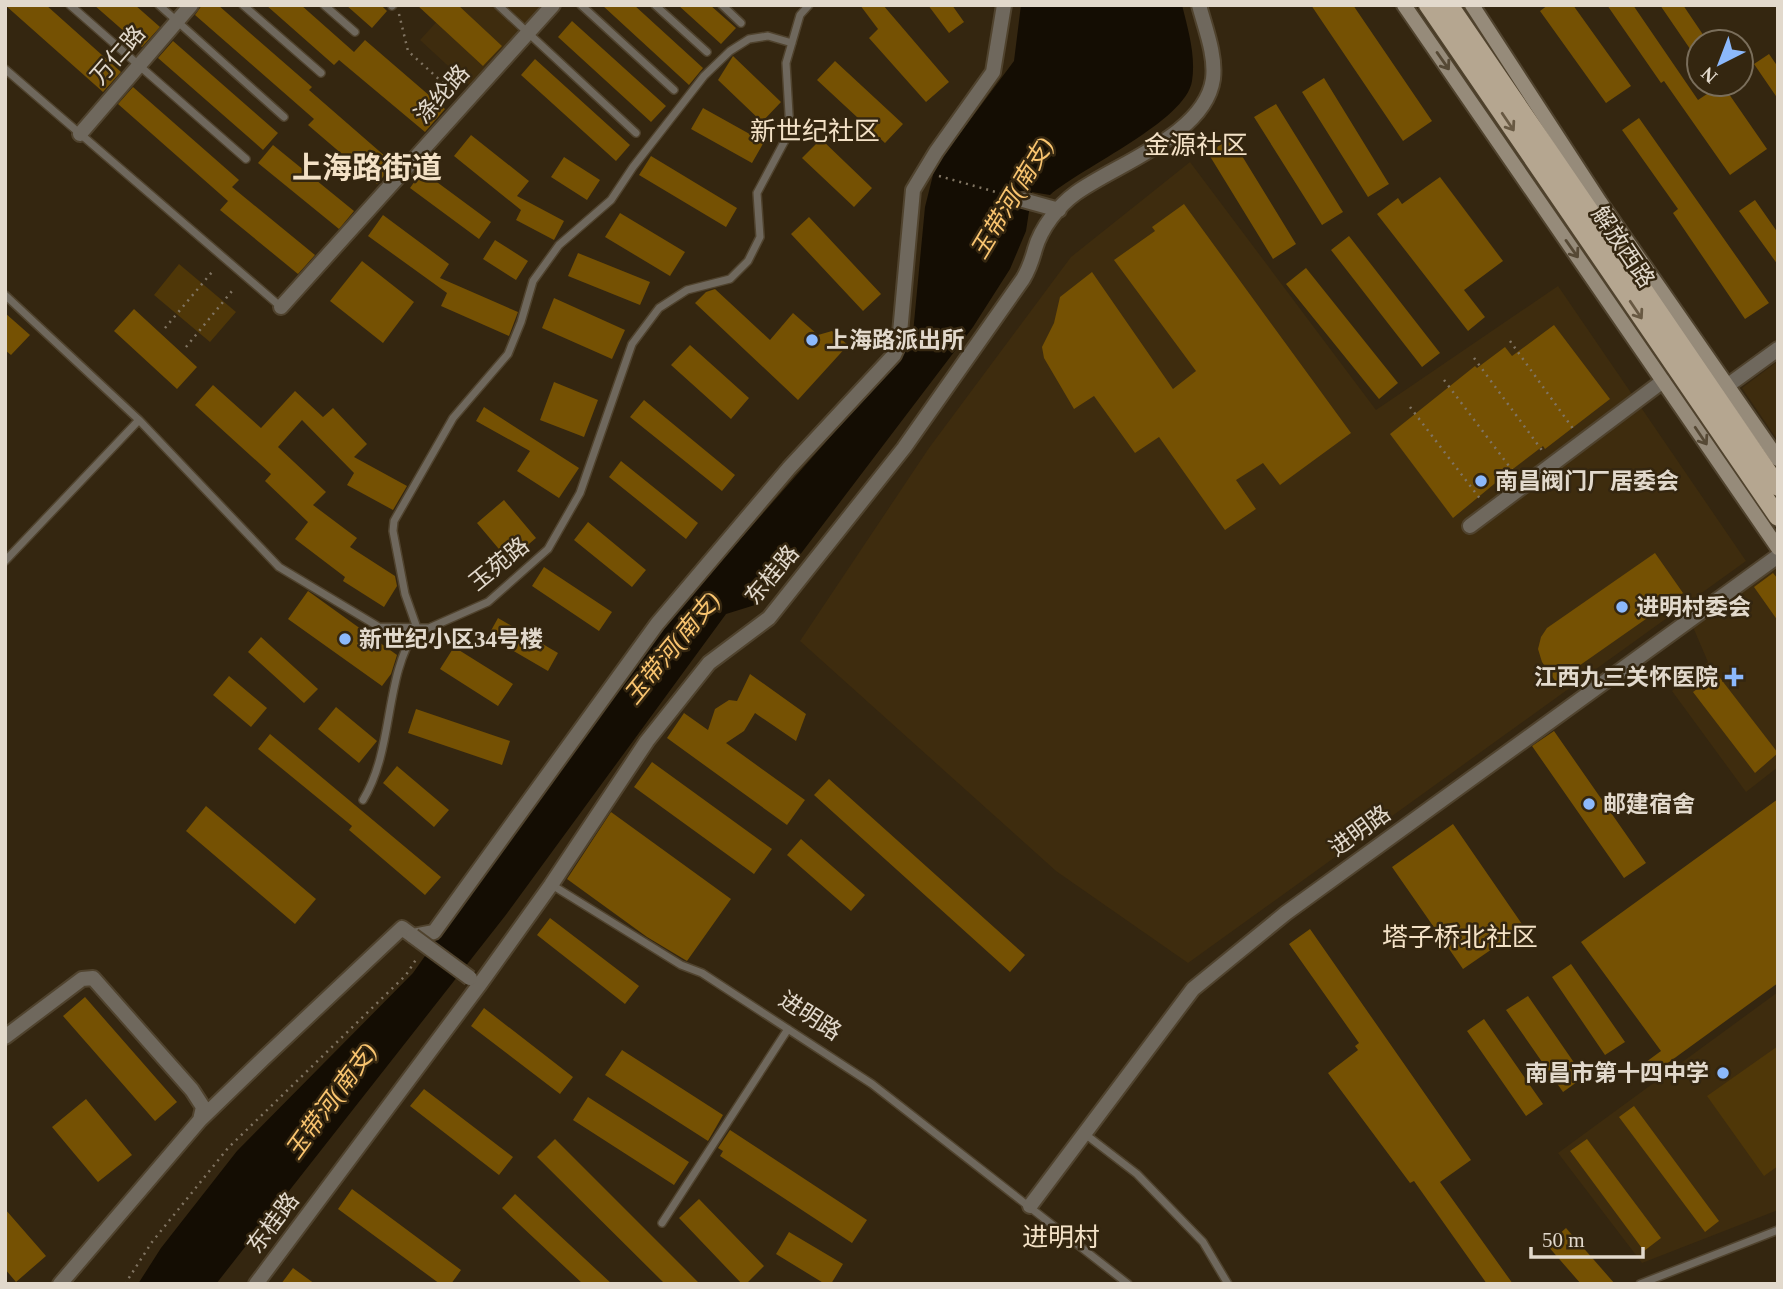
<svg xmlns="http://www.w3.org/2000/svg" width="1783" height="1289" viewBox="0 0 1783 1289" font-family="'Times New Roman','Noto Sans SC',serif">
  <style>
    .built { fill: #3e2c0e }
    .green { fill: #4f3708 }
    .water { fill: #140d03 }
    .building { fill: #755103 }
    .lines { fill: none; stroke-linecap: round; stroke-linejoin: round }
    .service-casing { stroke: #50432e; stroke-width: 10 }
    .minor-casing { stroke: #50432e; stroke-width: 18 }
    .secondary-casing { stroke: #50432e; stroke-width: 18 }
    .primary-casing { stroke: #50432e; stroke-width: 21 }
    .path { stroke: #807462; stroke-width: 2.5; stroke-dasharray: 2 5; stroke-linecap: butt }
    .service { stroke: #6f685d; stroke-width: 7 }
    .minor { stroke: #6f685d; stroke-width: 14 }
    .secondary { stroke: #968b7a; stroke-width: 14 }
    .primary { stroke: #b5a690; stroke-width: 18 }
    .minor-bridge-casing { stroke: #50432e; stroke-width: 18; stroke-linecap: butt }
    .minor-bridge { stroke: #6f685d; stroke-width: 14 }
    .oneway { stroke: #564935 }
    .oneway2 { stroke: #685943 }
    .poi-dot { fill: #8cb9fc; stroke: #342610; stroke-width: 2.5 }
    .labels { text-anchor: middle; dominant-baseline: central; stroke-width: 5; stroke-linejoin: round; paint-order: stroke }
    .street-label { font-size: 23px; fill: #e2d9cc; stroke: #342610 }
    .poi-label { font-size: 23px; font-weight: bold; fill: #e2d9cc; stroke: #342610; text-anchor: start }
    .water-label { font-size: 24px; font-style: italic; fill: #f9c46f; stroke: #342610 }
    .quarter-label { font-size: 26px; fill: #f3e1c6; stroke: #342610 }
    .district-label { font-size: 30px; font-weight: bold; fill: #f3e1c6; stroke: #342610 }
  </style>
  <rect width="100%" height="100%" fill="#342610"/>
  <path class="built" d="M452,5H546L471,87L420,40Z
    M1190,162L1376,410L1558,286L1746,561L1188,963L1056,871L800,641L929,448L1071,257Z
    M1778,361V441L1742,388Z
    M1776,563L1778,767L1746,792L1672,691L1708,662L1693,627Z
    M1778,992V1210L1642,1263L1558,1153Z"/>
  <path class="green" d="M179,264L236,312L210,342L154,295Z
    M1778,1046V1166L1764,1176L1707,1096Z"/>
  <path class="water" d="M1021,5H1182C1188,29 1196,56 1192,81C1186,121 1082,167 1050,195L1032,192L1026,231L1010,269L973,327L790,568L755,605L726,614L505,916L216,1284H138L161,1248L237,1151L413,973L634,660L912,344L925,207L935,167L1014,61Z"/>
  <path class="building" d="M5,5H46L121,72L103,92Z
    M94,5H135L160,27L142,47Z
    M202,5H218L312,87L309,90L394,164L377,184L308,125L314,119L195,15Z
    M266,5H301L354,52L365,40L445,109L425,132L339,60L334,65Z
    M346,5H381L387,11L372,28Z
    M417,5H458L502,46L483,66Z
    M602,5H634L703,68L689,85Z
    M678,5H710L736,28L721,44Z
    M860,5H883L949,82L926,102L869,38L878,29Z
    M928,5H952L964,22L949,33Z
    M1311,5H1353L1432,121L1403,141Z
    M1548,5H1573L1631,86L1606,103L1540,11Z
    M1607,5H1633L1698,100L1722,84L1767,149L1730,175L1664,81L1661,83Z
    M1660,5H1683L1708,42H1699V62Z
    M572,21L666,106L651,122L558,37Z
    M173,41L278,133L263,150L158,58Z
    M1769,54L1778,67V99L1754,64Z
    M733,56L781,102L762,122L718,80Z
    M535,59L630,145L616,161L521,75Z
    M835,61L903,124L885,143L817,80Z
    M1324,78L1389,184L1368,197L1302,92Z
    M133,87L239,180L232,187L315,255L298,274L220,210L228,201L118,104Z
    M1276,104L1343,212L1322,225L1254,117Z
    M703,108L764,142L752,163L691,129Z
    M1639,118L1769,303L1745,319L1673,213L1678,209L1622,130Z
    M471,135L529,181L517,196L564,221L554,240L516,220L521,210L454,156Z
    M1231,138L1296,244L1273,259L1208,153Z
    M821,139L872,188L854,207L802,158Z
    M273,145L354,211L339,229L258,163Z
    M651,156L737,208L726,227L639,175Z
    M564,157L600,180L587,200L551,177Z
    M422,171L491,222L479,239L410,188Z
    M1440,177L1503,261L1464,290L1485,317L1468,331L1377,214L1398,198L1402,204Z
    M1755,200L1778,233V265L1739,211Z
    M1184,204L1351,433L1280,485L1263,463L1236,480L1256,509L1225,530L1159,437L1135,453L1094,396L1074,409L1044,358L1042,347L1054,323L1060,297L1092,272L1173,389L1196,371L1114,260L1155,231L1152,227Z
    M620,213L685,252L670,276L605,237Z
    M383,215L449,264L440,278L518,312L509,336L441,306L447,293L368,236Z
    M809,217L881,294L863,311L791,234Z
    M1349,236L1440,353L1422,367L1331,250Z
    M495,240L528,261L516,280L483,259Z
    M578,253L650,282L640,305L568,276Z
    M362,261L414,302L383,343L330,301Z
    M1306,268L1398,383L1379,399L1286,284Z
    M715,289L770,340L793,313L818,335L832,331L848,345L798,400L695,303L706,292Z
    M554,298L625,330L612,359L542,328Z
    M134,309L197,367L177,389L114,331Z
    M5,313L30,335L11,355L5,350Z
    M1554,325L1610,399L1545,449L1543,446L1505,475L1453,518L1390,434L1475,366L1477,368L1505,347L1512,356Z
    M690,345L749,398L731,419L671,365Z
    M554,382L598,400L584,437L540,420Z
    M213,385L261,428L295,391L323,417L333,408L367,444L354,457L407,486L393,510L347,485L354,473L302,420L278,447L326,492L313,505L357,538L350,547L395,576L397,586L384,607L343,581L345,577L295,539L308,522L265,481L271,474L195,405Z
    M644,400L735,475L722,491L630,417Z
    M484,407L579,468L559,498L517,471L530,451L476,421Z
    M621,461L698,523L686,539L609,477Z
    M504,500L536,538L509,561L477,523Z
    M588,522L646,570L632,587L574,540Z
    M1655,553L1683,593L1556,682L1542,662L1538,649L1541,637L1547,628Z
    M544,567L612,612L599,631L532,586Z
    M1773,573L1778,579V621L1754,587Z
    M308,591L397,655L391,674L382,686L288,619Z
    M498,618L558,653L548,671L488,636Z
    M261,637L318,689L304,703L248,652Z
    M454,647L513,684L498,706L440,669Z
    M750,674L806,714L796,741L755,713L744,731L726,743L805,800L787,825L667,738L684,713L708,730L715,709L729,700L737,701Z
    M1717,674L1778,753L1755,773L1693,692Z
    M229,676L267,708L251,727L213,695Z
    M336,707L377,741L359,763L318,729Z
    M416,709L510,741L502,765L408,733Z
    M1554,731L1646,863L1624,878L1532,746Z
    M270,734L441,877L425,895L349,830L352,826L258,749Z
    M652,762L772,849L754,874L634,787Z
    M397,766L449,810L434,827L383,783Z
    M829,779L1025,955L1010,972L814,795Z
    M1778,799V983L1654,1073L1646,1062L1661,1051L1581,942Z
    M206,806L316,899L295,924L186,831Z
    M611,812L731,899L687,961L647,937L567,879Z
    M1453,824L1524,927L1463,969L1392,867Z
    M801,839L865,895L851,911L787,855Z
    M550,918L639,986L625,1004L537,935Z
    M1310,929L1471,1160L1440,1182L1513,1284H1487L1414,1181L1410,1183L1328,1073L1358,1050L1355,1046L1359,1043L1289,944Z
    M1571,964L1625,1042L1605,1055L1552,977Z
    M1528,996L1584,1077L1563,1092L1506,1010Z
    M85,997L177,1102L155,1121L63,1016Z
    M484,1008L573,1077L560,1094L471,1026Z
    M1484,1019L1543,1104L1526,1116L1467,1031Z
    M622,1050L723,1115L708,1141L605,1075Z
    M424,1089L513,1157L499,1175L410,1106Z
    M588,1097L689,1162L674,1185L573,1120Z
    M86,1099L132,1155L98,1182L52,1127Z
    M1634,1106L1719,1221L1705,1232L1619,1117Z
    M730,1130L867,1220L852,1243L720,1156L723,1151L718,1148Z
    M555,1139L700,1284H665L537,1157Z
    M1587,1139L1661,1238L1644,1251L1570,1151Z
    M352,1189L461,1270L451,1284H440L338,1209Z
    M515,1194L612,1284H583L502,1208Z
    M699,1199L764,1266L746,1284H742L679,1218Z
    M5,1209L46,1256L16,1282L5,1269Z
    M1566,1228L1615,1284H1581L1547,1245Z
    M789,1232L843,1264L831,1284H825L776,1254Z
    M293,1268L315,1284H281Z"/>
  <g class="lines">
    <g class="service-casing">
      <path id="service" d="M70,5L246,159
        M159,5L284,117
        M243,5L321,73
        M324,5L355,32
        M498,5L636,133
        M581,5L674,90
        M655,5L707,52
        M722,5L741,23
        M392,6L393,5
        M5,69L281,307
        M5,295L139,420L279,567L379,627L429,628L488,602L548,549L580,493L632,344L659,308L687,290L730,279L748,261L760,237L757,193L790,131L786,63L800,15L809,5
        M5,561L139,420
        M363,800C395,747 383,679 417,628L405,594L393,531L394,521L453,418L508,354L521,322L533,281L559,245L611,200L633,167L704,76L730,51L749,39L768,36L792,43
        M552,885L681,965L702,973L872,1084L1128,1284
        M1085,1134L1137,1174L1203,1242L1228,1284
        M662,1223L788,1029
        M1640,1284L1778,1230"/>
    </g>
    <g class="minor-casing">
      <path id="minor" d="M80,134L191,5
        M1023,200L1059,210
        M281,307L553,5
        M1727,386L1778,349
        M1470,526L1663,381
        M5,1037L82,979L93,978L192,1090L203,1107L200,1120L60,1284
        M200,1120L264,1058L402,928L413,936L434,932L657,624L789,468L894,355L899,344L913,190L936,152L993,72L1004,5
        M1030,1206L1193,989L1286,913L1778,556
        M256,1284L480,984L551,885L647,741L709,663L769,618L904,448L1023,279C1029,269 1032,260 1035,249C1041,228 1058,206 1076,193C1116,164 1205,135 1213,79C1216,55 1205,28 1199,5"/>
    </g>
    <g class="secondary-casing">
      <path id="secondary" d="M1404,5L1778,548
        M1472,5L1600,202L1778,459"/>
    </g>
    <g class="primary-casing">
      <path id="primary" d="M1428,5L1778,517
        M1449,5L1778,487"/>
    </g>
    <path class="path" d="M399,14L408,51L455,94
      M939,176L1010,196
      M165,328L212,272
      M1510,341L1574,430
      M186,347L232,291
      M1474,358L1544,453
      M1444,380L1515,474
      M1410,407L1481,500
      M125,1284L152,1242L228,1148L406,975L417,958"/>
    <use href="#service" class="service"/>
    <use href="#minor" class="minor"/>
    <use href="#secondary" class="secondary"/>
    <use href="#primary" class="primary"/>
    <g class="minor-bridge-casing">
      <path id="minor-bridge" d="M413,936L470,978"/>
    </g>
    <use href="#minor-bridge" class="minor-bridge"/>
  </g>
  <defs><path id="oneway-shaft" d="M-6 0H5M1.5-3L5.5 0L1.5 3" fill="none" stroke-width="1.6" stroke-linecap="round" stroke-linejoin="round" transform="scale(1.75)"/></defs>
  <g class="oneway">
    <use href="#oneway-shaft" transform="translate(1443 61) rotate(55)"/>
    <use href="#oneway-shaft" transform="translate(1572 249) rotate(55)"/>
    <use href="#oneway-shaft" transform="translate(1701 436) rotate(56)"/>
  </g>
  <g class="oneway2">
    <use href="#oneway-shaft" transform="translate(1508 122) rotate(56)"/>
    <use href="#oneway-shaft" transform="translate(1636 310) rotate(56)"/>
  </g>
  <g class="poi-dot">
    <circle cx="812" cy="340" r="7"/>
    <circle cx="1481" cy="481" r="7"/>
    <circle cx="1622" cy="607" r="7"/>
    <circle cx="345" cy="639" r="7"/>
    <path d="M1730.5 666.5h7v7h7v7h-7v7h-7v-7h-7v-7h7z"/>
    <circle cx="1589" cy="804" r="7"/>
    <circle cx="1723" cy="1073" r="7"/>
  </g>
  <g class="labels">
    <g class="street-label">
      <text transform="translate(118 55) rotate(-49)">万仁路</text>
      <text transform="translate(442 94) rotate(-48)">涤纶路</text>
      <text transform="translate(1623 247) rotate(56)">解放西路</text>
      <text transform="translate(499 564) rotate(-39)">玉苑路</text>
      <text transform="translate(772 575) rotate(-50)">东桂路</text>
      <text transform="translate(1360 831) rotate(-36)">进明路</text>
      <text transform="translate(810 1016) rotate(33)">进明路</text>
      <text transform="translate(273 1223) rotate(-53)">东桂路</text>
    </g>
    <g class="poi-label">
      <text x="826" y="340">上海路派出所</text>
      <text x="1495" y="481">南昌阀门厂居委会</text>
      <text x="1636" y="607">进明村委会</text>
      <text x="359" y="639">新世纪小区34号楼</text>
      <text x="1718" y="677" text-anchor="end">江西九三关怀医院</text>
      <text x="1603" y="804">邮建宿舍</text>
      <text x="1709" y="1073" text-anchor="end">南昌市第十四中学</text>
    </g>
    <g class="water-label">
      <text transform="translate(1012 198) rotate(-59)">玉带河(南支)</text>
      <text transform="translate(672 648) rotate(-51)">玉带河(南支)</text>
      <text transform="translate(331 1101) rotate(-54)">玉带河(南支)</text>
    </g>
    <g class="quarter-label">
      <text x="815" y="131">新世纪社区</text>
      <text x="1196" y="145">金源社区</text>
      <text x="1460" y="937">塔子桥北社区</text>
      <text x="1061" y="1237">进明村</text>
    </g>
    <g class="district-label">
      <text x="367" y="167">上海路街道</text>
    </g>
  </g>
  <rect width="1783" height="1289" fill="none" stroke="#e2d9cc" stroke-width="14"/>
  <g transform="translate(1720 63) rotate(222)"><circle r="33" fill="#342610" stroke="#7a6e5b" stroke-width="2"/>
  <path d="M0-5L12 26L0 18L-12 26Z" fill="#8cb9fc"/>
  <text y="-10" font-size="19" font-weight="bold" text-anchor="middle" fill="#e2d9cc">N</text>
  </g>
  <path d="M1531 1247v10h112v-10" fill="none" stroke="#e2d9cc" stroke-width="3.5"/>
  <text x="1542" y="1247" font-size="21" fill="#e2d9cc" stroke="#342610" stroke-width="5" paint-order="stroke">50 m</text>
</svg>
